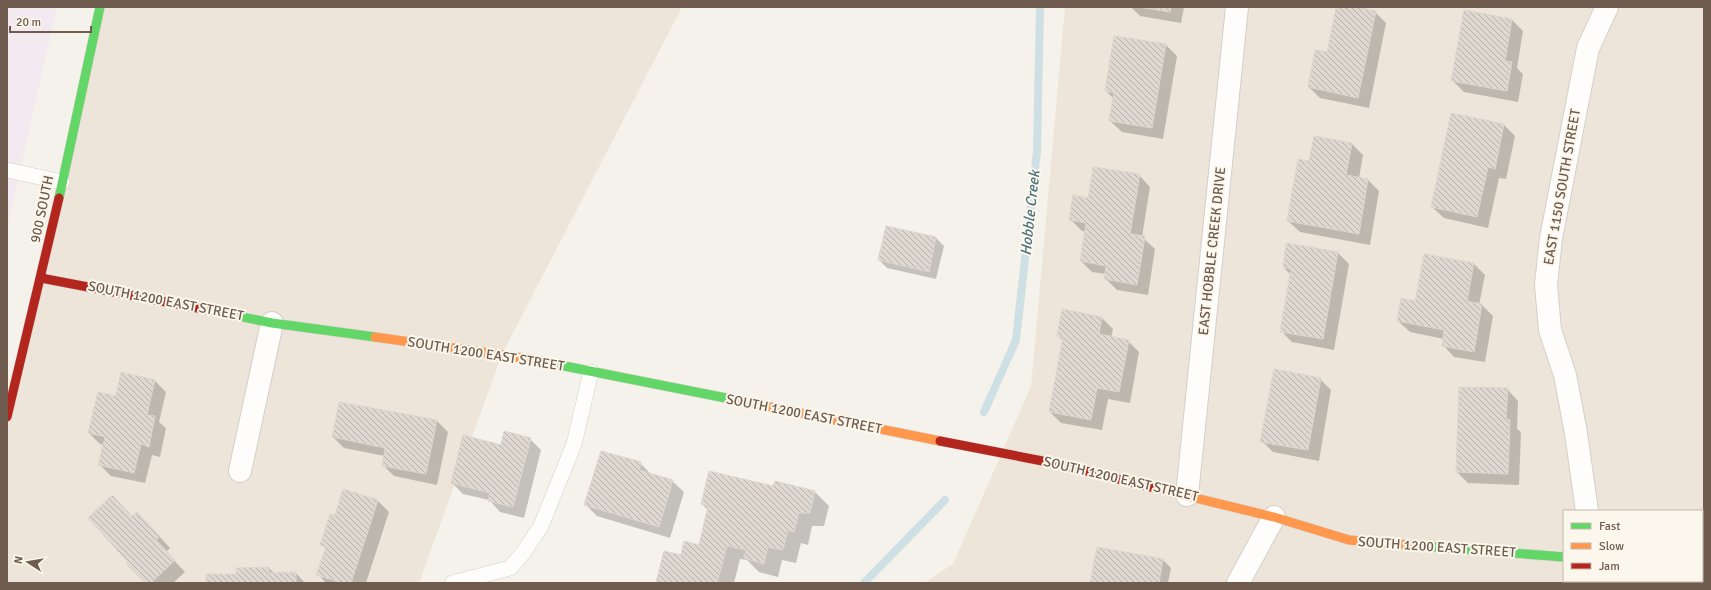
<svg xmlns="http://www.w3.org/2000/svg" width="1711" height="590" viewBox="0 0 1711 590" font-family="Signika,sans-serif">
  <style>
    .residential { fill: #ede5d9; fill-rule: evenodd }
    .education { fill: #f2eaf0 }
    .shadow { fill: #0003 }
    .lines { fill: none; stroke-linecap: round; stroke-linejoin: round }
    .stream { stroke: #cee0e3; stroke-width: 8 }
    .building { fill: url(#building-back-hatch); stroke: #ddd6ce }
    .lane-casing { stroke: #d4cfc9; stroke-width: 16 }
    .street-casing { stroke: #d4cfc9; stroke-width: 24 }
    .fast-casing { stroke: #d5cfc9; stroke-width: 10 }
    .slow-casing { stroke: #d5cfc9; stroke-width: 10 }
    .jam-casing { stroke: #d5cfc9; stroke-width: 10 }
    .lane { stroke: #fefdfc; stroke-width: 15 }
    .street { stroke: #fefdfc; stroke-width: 22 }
    .fast { stroke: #63d668; stroke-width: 9 }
    .slow { stroke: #ff974d; stroke-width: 9 }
    .jam { stroke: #b3261e; stroke-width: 9 }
    .labels { text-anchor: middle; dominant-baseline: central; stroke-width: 4; stroke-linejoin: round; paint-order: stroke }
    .street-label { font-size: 14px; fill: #6f5c4f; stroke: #fcf7ec }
    .water-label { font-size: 15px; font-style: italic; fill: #4c7480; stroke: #fcf7ec }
  </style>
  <defs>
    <pattern id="building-back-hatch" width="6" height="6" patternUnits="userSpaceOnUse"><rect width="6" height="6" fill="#ded8d1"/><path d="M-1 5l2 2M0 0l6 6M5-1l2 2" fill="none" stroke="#b8b2ac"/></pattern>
  </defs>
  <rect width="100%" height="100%" fill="#f5f2eb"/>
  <path class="residential" d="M100,7H682L502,354L419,583H7V410Z
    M1065,7H1704V583H924L953,564L1031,386ZM1564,511H1702V581H1564Z"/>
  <path class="education" d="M7,7H57L7,228Z"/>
  <path class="shadow" d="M1131,7H1184L1181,23L1140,16Z
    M1337,7H1351L1375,12L1386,23L1369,108L1320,98L1309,87L1327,53Z
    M1465,12L1512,20L1523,31L1517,68L1523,74L1518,102L1464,92L1452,80Z
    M1166,45L1177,56L1163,139L1122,132L1110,121L1114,99L1106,91Z
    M1452,114L1504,125L1515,136L1506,179L1499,178L1488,228L1444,218L1432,207Z
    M1352,144L1363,155L1359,178L1368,180L1379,191L1370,245L1300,232L1288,221L1310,162Z
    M1139,175L1150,187L1142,237L1155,249L1148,295L1117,290L1106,279V274L1092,272L1081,261L1086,232L1082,231L1071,220L1089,199Z
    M887,227L936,238L944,246L936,279L887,268L879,260Z
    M1338,253L1349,264L1334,350L1292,342L1281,331L1291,275L1284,268Z
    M1474,264L1485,275L1479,305H1482L1493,316L1485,362L1454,357L1443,345L1444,339L1410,332L1398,321Z
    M1102,318L1113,329L1111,338L1128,341L1139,352L1130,403L1108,399L1102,430L1061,423L1050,412L1063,341L1058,335Z
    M1320,379L1331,390L1319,461L1273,452L1262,441Z
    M155,381L166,392L159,422L166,428L160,457L152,455L145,483L111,476L100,465L104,445L100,444L89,433L117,397Z
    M1507,389L1518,401L1517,429L1521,432L1519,485L1468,483L1457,472Z
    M437,421L448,432L437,485L394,476L383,465L385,456L344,448L333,437Z
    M530,439L541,450L524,518L500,512L489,500L463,494L452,483L501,446Z
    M640,463L651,474L672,481L684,492L670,538L597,516L586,505Z
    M776,483L815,492L829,506L824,526H812L808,545L801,543L796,563L782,560L778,577L759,572L747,560L740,559L734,583H657L681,556L700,546L708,510L702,504L774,488Z
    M344,490L378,501L389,512L366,583H326L318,574L326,549L321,544L335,517Z
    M132,517L148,524L170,548L166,552L185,572L173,583H146L129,562Z
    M1098,548L1163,560L1171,568L1168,583H1091Z
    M269,568L274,573H296L305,583H207Z"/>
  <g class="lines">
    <path class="stream" d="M984,412L1016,340L1037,151L1040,7
      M864,583L945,500"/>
  </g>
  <path class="building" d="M1139,7H1171L1170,12Z
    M1336,7H1356L1376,11L1358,98L1308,87L1315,50L1327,52Z
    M1464,10L1512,19L1505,61L1512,62L1507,91L1451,81Z
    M1114,36L1166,44L1152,128L1109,121L1114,93L1105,91Z
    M1451,113L1504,124L1495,169L1488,167L1477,217L1431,207Z
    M1314,136L1352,143L1346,175L1368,179L1359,234L1287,221L1298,159L1309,161Z
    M1093,167L1140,174L1130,234L1145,236L1137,285L1104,279L1106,266L1080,261L1086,223L1069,220L1073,195L1088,198Z
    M886,226L936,237L929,272L878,260Z
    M1286,243L1338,252L1323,339L1280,332L1291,269L1283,268Z
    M1424,254L1474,263L1467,301L1482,304L1474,352L1442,346L1444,330L1397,321L1401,298L1415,301Z
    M1062,309L1102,317L1099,334L1129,340L1119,392L1097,388L1091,420L1049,412L1063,337L1057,336Z
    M1274,369L1321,378L1308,450L1260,442Z
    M121,372L155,380L147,415L155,416L149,447L141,444L134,473L98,465L105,437L88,433L98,392L116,396Z
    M1459,387L1508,388L1506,419L1510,420L1508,474L1456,472Z
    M339,402L437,420L426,474L382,466L385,448L332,437Z
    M504,431L531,438L513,507L488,501L490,493L451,483L463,435L501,445Z
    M601,451L641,462L639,470L673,480L659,527L584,505Z
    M709,471L773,486L775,481L815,491L810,513H799L794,532L788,530L783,550L768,547L764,564L744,558L746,550L727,546L717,583H656L664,551L681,555L684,541L699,545L708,506L701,504Z
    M343,489L378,500L351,583H342L316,575L326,547L320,545L330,514L335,515Z
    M112,495L132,516L137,512L160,536L156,540L175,560L151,583H145L126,564L128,562L88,518Z
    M1097,547L1163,559L1159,583H1090Z
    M269,567V573L296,572V583H206V574H236V568Z"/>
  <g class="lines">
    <g class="lane-casing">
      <path id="lane" d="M7,170L62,182
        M452,583L510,568L523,553L541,526L574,444L591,372"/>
    </g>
    <g class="street-casing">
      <path id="street" d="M240,471L272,323
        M1187,495L1237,7
        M1587,511L1576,433L1565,375L1550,330L1546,285L1551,238L1588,48L1607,7
        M1702,562H1704
        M1238,583L1274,517
        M1593,583V581"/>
    </g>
    <g class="fast-casing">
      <path id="fast" d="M59,198L100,7
        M208,310L272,323L375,337
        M524,358L736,400
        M1411,545L1564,557"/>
    </g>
    <g class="slow-casing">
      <path id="slow" d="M375,337L524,358
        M736,400L940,441
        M1150,487L1274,517L1349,540L1411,545"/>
    </g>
    <g class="jam-casing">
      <path id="jam" d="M41,278L208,310
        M7,417L59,198
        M940,441L1058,464L1150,487"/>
    </g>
    <use href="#lane" class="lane"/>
    <use href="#street" class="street"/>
    <use href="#fast" class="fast"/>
    <use href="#slow" class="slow"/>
    <use href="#jam" class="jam"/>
  </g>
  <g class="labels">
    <g class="street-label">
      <text transform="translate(1562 187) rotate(-80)">EAST 1150 SOUTH STREET</text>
      <text transform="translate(42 209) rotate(-78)">900 SOUTH</text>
      <text transform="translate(1212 251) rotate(-84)">EAST HOBBLE CREEK DRIVE</text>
      <text transform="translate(166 301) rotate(11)">SOUTH 1200 EAST STREET</text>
      <text transform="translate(486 354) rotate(9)">SOUTH 1200 EAST STREET</text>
      <text transform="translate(804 414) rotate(11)">SOUTH 1200 EAST STREET</text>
      <text transform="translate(1121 479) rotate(13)">SOUTH 1200 EAST STREET</text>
      <text transform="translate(1437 547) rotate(4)">SOUTH 1200 EAST STREET</text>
    </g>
    <g class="water-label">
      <text transform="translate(1030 213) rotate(-84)">Hobble Creek</text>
    </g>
  </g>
  <rect width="1711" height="590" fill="none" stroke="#6f5c4f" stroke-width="16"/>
  <rect x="1563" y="510" width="140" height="72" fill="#fcf7ec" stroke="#c4b9ad"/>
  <rect x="1571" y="523" width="20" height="6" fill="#63d668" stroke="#c4b9ad"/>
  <text x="1599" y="530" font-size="12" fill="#6f5c4f">Fast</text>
  <rect x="1571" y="543" width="20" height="6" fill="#ff974d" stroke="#c4b9ad"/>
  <text x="1599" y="550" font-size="12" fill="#6f5c4f">Slow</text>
  <rect x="1571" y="563" width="20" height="6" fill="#b3261e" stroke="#c4b9ad"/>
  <text x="1599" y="570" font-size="12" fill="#6f5c4f">Jam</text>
  <g transform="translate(28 562) rotate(282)" stroke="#fcf7ec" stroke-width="3" paint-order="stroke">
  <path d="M0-3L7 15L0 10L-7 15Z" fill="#6f5c4f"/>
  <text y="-6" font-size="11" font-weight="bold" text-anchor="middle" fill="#6f5c4f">N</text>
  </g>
  <path d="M10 26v6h81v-6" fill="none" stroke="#6f5c4f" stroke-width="2"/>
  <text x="16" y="26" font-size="12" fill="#6f5c4f" stroke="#fcf7ec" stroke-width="3" paint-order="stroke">20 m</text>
</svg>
